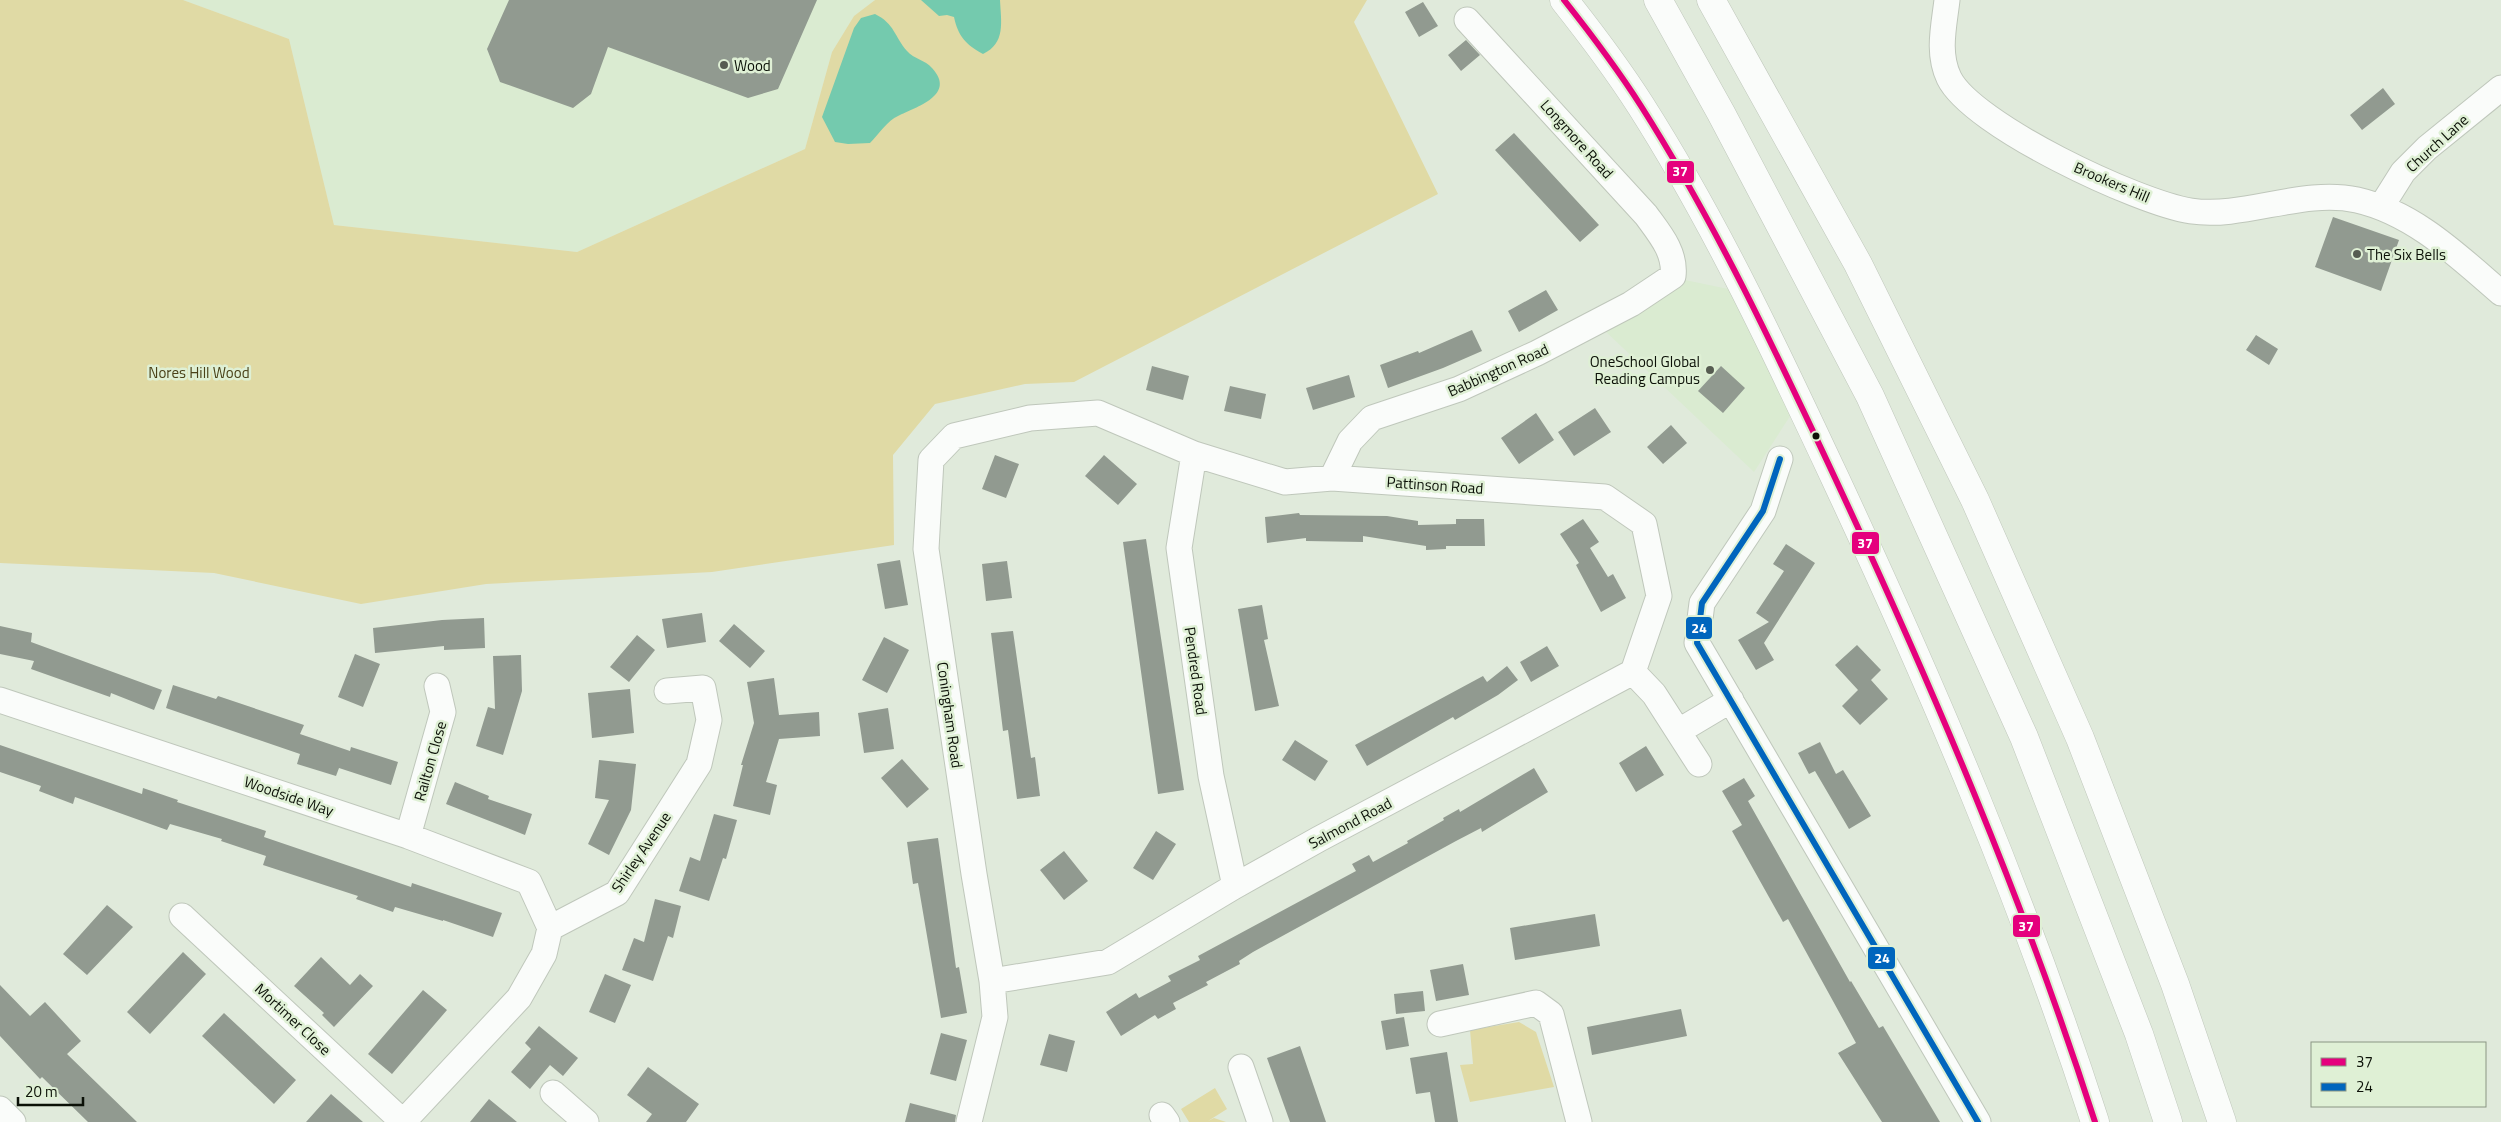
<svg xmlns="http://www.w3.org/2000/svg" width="2501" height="1122" viewBox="0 0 2501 1122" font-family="'Titillium Web',sans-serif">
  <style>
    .built { fill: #daebd1 }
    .green { fill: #e0daa5 }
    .water { fill: #74caae }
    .building { fill: #919a90 }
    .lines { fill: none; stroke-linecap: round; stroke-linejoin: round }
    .minor-casing { stroke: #bfc7bb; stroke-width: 27 }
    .major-casing { stroke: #bfc7bb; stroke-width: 29 }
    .highway-casing { stroke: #bfc7bb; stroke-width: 29 }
    .minor { stroke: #fafcfa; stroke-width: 25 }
    .major { stroke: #fafcfa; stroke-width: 28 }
    .highway { stroke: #fafcfa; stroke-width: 28 }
    .bus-1-casing { stroke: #dff0d5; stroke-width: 10 }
    .bus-2-casing { stroke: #dff0d5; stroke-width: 10 }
    .bus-1 { stroke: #e5007d; stroke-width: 6 }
    .bus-2 { stroke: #0065bd; stroke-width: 6 }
    .poi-dot { fill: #565c51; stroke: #dff0d5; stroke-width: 2 }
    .bus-dot { fill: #0b1007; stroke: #dff0d5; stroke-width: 2 }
    .labels { text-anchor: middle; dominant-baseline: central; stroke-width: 5; stroke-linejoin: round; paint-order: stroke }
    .poi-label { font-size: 15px; fill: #0b1007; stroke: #dff0d5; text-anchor: start }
    .street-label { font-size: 15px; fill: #0b1007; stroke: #dff0d5 }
    .park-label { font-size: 15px; fill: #4a4118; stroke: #dff0d5 }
    .line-badge { stroke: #dff0d5; stroke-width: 2 }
    .badge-label { font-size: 14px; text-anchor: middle; font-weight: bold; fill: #fff }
  </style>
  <rect width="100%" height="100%" fill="#e0eadb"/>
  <path class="built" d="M183,0H875L854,16L832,52L805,149L577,252L334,225L289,39Z
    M1685,280L1733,290L1794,410L1754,472L1604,330Z"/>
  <path class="green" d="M0,0H183L289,39L334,225L577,252L805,149L832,52L854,16L875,0H1367L1354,22L1438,194L1074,382L1025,384L935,404L893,455L894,545L712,572L486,584L361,604L214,573L0,563Z
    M1519,1022L1536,1032L1554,1087L1470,1102L1460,1065L1473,1064L1470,1030Z
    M1215,1088L1227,1109L1208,1121L1214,1118L1226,1122H1189L1181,1109Z"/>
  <path class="water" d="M921,0H1000C1001,22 1006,43 983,54C966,45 958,36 954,17L947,15L939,16Z
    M875,14C895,24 894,36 907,51C914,59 925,60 932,68C957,95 916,107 898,116C888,120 878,135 870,143L848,144L835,142L822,117L854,28L861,18Z"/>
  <path class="building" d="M509,0H817L778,89L748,98L608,47L591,94L573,108L500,82L487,49Z
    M1423,2L1438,26L1419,37L1405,12Z
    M1466,40L1480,55L1461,71L1448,55Z
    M2383,88L2395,104L2362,130L2350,115Z
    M1514,133L1599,225L1580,242L1495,150Z
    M2333,217L2399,240L2381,291L2315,267Z
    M1546,290L1558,310L1519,332L1508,311Z
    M1472,330L1482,351L1443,368L1388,388L1380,365L1418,351L1419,353Z
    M2256,335L2278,349L2269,365L2246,350Z
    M1152,366L1189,376L1183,400L1146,390Z
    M1721,366L1745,388L1723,413L1698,391Z
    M1349,375L1355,397L1313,410L1306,388Z
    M1230,386L1266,394L1261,419L1224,411Z
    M1595,408L1611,432L1574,456L1558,432Z
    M1536,413L1554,440L1519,464L1501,438Z
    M1671,425L1687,443L1663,464L1647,447Z
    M995,455L1019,464L1006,498L982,489Z
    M1104,455L1137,484L1118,505L1085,476Z
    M1299,513L1300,515L1387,516L1418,521V525L1456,524V519H1484L1485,546H1446V549L1426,550V546L1363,536V542L1306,541V538L1267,543L1265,517Z
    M1583,519L1599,542L1590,548L1608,577L1613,574L1626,598L1601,612L1576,565L1579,563L1560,534Z
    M1146,539L1184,790L1158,794L1123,542Z
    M1786,544L1815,563L1764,643L1774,660L1756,670L1738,640L1769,622L1756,613L1784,571L1773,564Z
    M900,560L908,605L885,609L877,564Z
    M1007,561L1012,598L986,601L982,564Z
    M1262,605L1268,639L1264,640L1279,706L1255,711L1238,609Z
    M702,613L706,642L667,648L662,619Z
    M484,618L485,648L444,650V646L375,653L373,628L442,620Z
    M734,624L765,651L750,668L719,641Z
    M0,626L32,633L31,642L162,690L154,710L111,693L110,697L31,669L34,661L0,654Z
    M1013,631L1031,758L1035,757L1040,796L1017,799L1008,730L1003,731L991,633Z
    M637,635L655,650L629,682L610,667Z
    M884,637L909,650L887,693L862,680Z
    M1857,645L1881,670L1871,680L1888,699L1860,725L1842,706L1858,690L1835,665Z
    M1547,646L1559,666L1531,682L1520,662Z
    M355,654L380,664L363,707L338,697Z
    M521,655L522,691L503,755L476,746L488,707L495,709L493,656Z
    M1507,666L1518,680L1498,695L1455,720L1453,717L1367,766L1355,745L1483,676L1487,682Z
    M774,678L779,715L819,712L820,736L779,739L766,782L777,785L770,815L733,806L743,765H741L754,723L747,682Z
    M173,685L216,699L218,696L304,725L300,734L350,751L351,747L398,762L391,785L339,768L336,776L297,764L300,754L166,708Z
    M630,689L634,733L592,738L588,693Z
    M888,708L894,749L864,753L858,713Z
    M1295,740L1328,761L1315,781L1282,760Z
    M1820,742L1836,774L1843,770L1871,816L1849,829L1815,771L1809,774L1798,753Z
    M0,745L142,794L143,788L178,800L177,802L266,831L264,837L411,887L412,883L502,913L493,937L443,920V921L395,907L393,912L356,899L358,896L263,865L266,856L221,841L222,839L170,824L167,830L75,797L73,804L39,791L41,786L0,772Z
    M1646,746L1664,775L1636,792L1619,763Z
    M902,759L929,789L907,808L881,778Z
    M599,760L636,764L631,810L609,855L588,844L609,800L595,798Z
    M1534,768L1548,792L1482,832L1481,828L1456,841L1253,952L1239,961L1240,964L1206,982L1208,985L1173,1003L1176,1009L1158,1019L1155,1015L1121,1036L1106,1012L1136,993L1139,998L1171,981L1168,976L1200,960L1198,956L1356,871L1352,864L1369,855L1373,862L1408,843L1407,841L1444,820L1443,818L1459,809L1460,812Z
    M1744,778L1755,796L1748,801L1850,982L1851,981L1879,1028L1883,1026L1940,1122H1882L1838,1053L1856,1043L1788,919L1783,922L1732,831L1742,825L1722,791Z
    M455,782L489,796L488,799L532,814L525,835L446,804Z
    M714,814L737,820L726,859L723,858L709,901L679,891L690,857L700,861Z
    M1156,831L1176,844L1153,880L1133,868Z
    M938,838L956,968L959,967L967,1013L941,1018L918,883L913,884L907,842Z
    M1064,851L1088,881L1064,900L1040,870Z
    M655,899L681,906L673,938L668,936L653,981L622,970L634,938L644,942Z
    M107,905L133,927L87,975L63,954Z
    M1595,914L1600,946L1515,960L1510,928Z
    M183,952L206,974L150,1034L127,1012Z
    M321,957L350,985L360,974L373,986L334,1027L322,1015L324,1013L294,986Z
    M1463,964L1469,995L1436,1001L1430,970Z
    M605,974L631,985L615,1023L589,1012Z
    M0,985L30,1016L45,1002L81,1041L67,1054L137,1122H88L42,1077L40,1079L0,1036Z
    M423,990L447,1010L392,1074L368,1054Z
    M1423,991L1425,1011L1396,1014L1394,994Z
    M1681,1009L1687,1036L1592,1055L1587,1027Z
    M224,1013L296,1080L274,1104L202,1036Z
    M1404,1017L1409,1046L1386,1050L1381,1021Z
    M539,1026L578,1058L563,1076L550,1065L530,1089L511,1072L531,1049L525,1043Z
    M941,1033L967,1040L956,1081L930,1074Z
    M1049,1034L1075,1041L1067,1072L1040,1065Z
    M1300,1046L1326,1122H1290L1267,1058Z
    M1447,1052L1458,1122H1435L1430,1092L1416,1094L1410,1058Z
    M648,1067L699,1104L686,1122H646L652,1114L627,1095Z
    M331,1094L363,1122H306Z
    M489,1099L517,1122H470Z
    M910,1103L956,1115L955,1122H905Z"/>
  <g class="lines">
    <g class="minor-casing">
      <path id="minor" d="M1947,0C1944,26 1937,53 1949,78C1972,125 2138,203 2191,211C2245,219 2302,188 2357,200C2414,213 2458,256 2501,293
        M2381,207L2403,172L2427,148L2501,88
        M1194,454L1179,548L1211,776L1235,886
        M1780,459L1763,511L1702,603L1697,643L1978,1122
        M1332,478L1350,441L1372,418L1459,389L1537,353L1631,304L1673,276C1676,252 1659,233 1646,215L1467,20
        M1633,672L1654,694L1699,764
        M0,700L408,836L529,882L550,928
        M1679,731L1731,700
        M408,836L443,712L437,686
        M182,916L403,1122
        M992,981L1108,962L1235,886L1319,839L1633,672
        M1440,1024L1536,1003L1551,1014L1579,1122
        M1241,1067L1260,1122
        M553,1093L586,1122
        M0,1109L13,1122
        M1162,1115L1167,1122
        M403,1122L519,998L544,954L550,928L617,893L699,764L709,720L703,688L667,691
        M969,1122L995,1017L992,981L974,874L926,549L931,460L954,436L1030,418L1098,413L1194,454L1285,482L1332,478L1605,497L1644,524L1659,596L1633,672"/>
    </g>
    <g class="major-casing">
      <path id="major" d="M1564,0C1591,34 1618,70 1641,106C1716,224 1776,352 1835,478C1933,688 2024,901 2095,1122"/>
    </g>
    <g class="highway-casing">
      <path id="highway" d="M1658,0L1721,113L1870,396L2024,737L2139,1034L2168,1122
        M1711,0L1858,264L1975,500L2080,738L2175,984L2222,1122"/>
    </g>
    <use href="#minor" class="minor"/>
    <use href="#major" class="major"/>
    <use href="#highway" class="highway"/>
    <g class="bus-1-casing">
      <path id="bus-1" d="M1564,0C1591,34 1618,70 1641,106C1716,224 1776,352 1835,478C1933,688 2024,901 2095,1122"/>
    </g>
    <g class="bus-2-casing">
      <path id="bus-2" d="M1780,459L1763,511L1702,603L1697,643L1978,1122"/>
    </g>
    <use href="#bus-1" class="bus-1"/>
    <use href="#bus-2" class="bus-2"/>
  </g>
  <g class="poi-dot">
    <circle cx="724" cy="65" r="5"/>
    <circle cx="2357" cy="254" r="5"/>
    <circle cx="1710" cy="370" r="5"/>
  </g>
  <circle class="bus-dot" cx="1816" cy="436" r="4.5"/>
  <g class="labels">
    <g class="poi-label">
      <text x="734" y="65">Wood</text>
      <text x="2367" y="254">The Six Bells</text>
      <text x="1700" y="361" text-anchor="end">OneSchool Global<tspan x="1700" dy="17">Reading Campus</tspan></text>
    </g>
    <g class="street-label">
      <text transform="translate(1577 139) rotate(48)">Longmore Road</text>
      <text transform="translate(2437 143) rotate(-42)">Church Lane</text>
      <text transform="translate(2112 182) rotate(23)">Brookers Hill</text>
      <text transform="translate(1498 370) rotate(-24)">Babbington Road</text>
      <text transform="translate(1435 485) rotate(4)">Pattinson Road</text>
      <text transform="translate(1196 671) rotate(82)">Pendred Road</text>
      <text transform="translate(950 715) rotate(82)">Coningham Road</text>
      <text transform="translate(430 761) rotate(-74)">Railton Close</text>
      <text transform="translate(289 796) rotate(19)">Woodside Way</text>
      <text transform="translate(1350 823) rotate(-28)">Salmond Road</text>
      <text transform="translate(641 852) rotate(-56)">Shirley Avenue</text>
      <text transform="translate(293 1019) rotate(43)">Mortimer Close</text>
    </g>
    <g class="park-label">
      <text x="199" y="372">Nores Hill Wood</text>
    </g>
  </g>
  <g class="line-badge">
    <rect x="1666" y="160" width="29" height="24" rx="5" fill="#e5007d"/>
    <rect x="1851" y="531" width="29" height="24" rx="5" fill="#e5007d"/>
    <rect x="1685" y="616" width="28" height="24" rx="5" fill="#0065bd"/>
    <rect x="2012" y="914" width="29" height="24" rx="5" fill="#e5007d"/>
    <rect x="1867" y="946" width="29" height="24" rx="5" fill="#0065bd"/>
  </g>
  <g class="badge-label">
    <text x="1680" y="176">37</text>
    <text x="1865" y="548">37</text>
    <text x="1699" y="633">24</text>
    <text x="2026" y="931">37</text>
    <text x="1882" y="963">24</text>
  </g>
  <rect x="2311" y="1042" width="175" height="65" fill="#dff0d5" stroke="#8a9683"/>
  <rect x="2321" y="1058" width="25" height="8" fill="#e5007d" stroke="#8a9683"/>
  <text x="2356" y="1067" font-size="15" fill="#0b1007">37</text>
  <rect x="2321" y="1083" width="25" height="8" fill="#0065bd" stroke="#8a9683"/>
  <text x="2356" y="1092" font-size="15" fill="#0b1007">24</text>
  <path d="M18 1097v8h65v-8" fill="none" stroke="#0b1007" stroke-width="2.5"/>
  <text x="25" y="1097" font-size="15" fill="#0b1007" stroke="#dff0d5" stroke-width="4" paint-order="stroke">20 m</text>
</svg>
